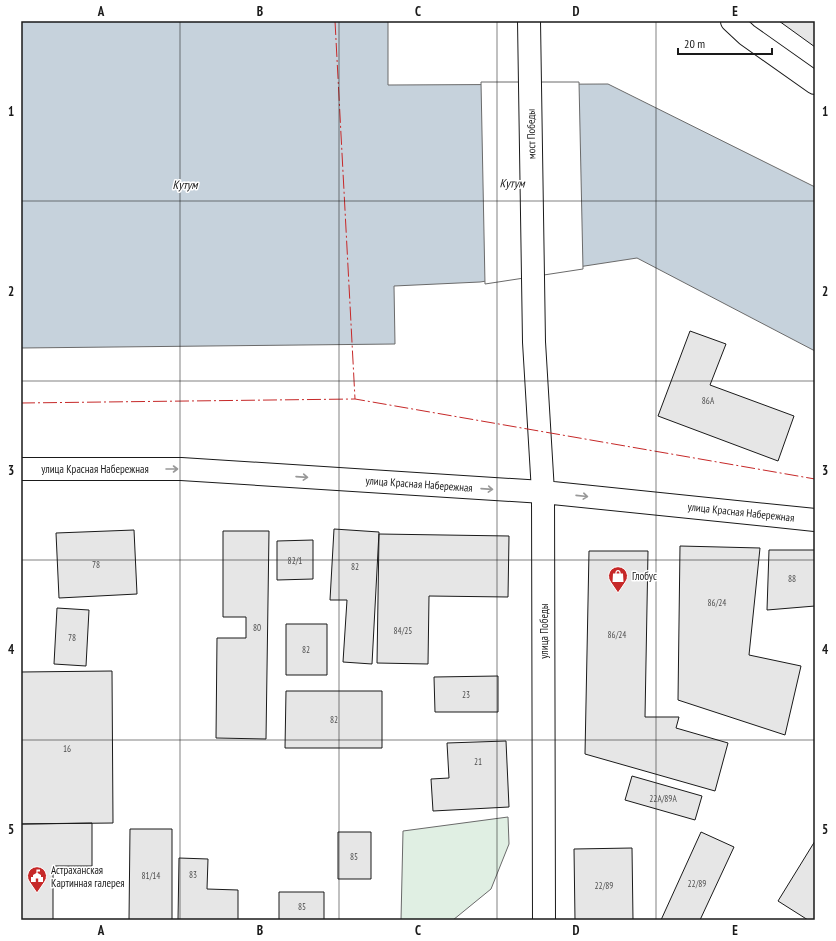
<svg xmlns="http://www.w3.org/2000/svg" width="836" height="941" viewBox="0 0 836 941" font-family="'PT Sans Narrow',sans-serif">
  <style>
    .green { fill: #e0efe3; stroke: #6a6a6a }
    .water { fill: #c6d2dc; stroke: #6a6a6a }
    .pier { fill: #fff; stroke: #6a6a6a }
    .building { fill: #e6e6e6; stroke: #1a1a1a }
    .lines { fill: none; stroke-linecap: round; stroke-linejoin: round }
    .tertiary-casing { stroke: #1a1a1a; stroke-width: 24 }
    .secondary-casing { stroke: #1a1a1a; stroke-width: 24 }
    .tertiary { stroke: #fff; stroke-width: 22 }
    .secondary { stroke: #fff; stroke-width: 22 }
    .power { stroke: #c62828; stroke-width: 1; stroke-dasharray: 14 3 2 3; stroke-linecap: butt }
    .oneway { stroke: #989898 }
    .grid { fill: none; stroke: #1a1a1a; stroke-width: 1; stroke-opacity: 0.55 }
    .labels { text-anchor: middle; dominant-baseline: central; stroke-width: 3; stroke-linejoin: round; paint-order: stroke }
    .number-label { font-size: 9px; fill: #4d4d4d }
    .street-label { font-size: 11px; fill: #1a1a1a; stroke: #fff }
    .poi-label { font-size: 11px; fill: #1a1a1a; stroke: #fff; text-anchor: start }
    .water-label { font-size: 12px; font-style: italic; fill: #1a1a1a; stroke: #fff }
    .neatline { fill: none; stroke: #1a1a1a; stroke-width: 1.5 }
    .grid-label { font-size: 13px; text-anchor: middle; font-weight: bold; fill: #1a1a1a }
  </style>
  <rect width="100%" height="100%" fill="#fff"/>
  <path class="green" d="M508,817L509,844L491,889L453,920H401L403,831Z"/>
  <path class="water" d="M21,21H388V85L608,84L815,187V351L637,258L480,282L394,286L395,344L21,348Z"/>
  <path class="pier" d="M481,82H579L583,269L485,284Z"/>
  <path class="building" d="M779,21H815V47Z
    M690,331L726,344L710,385L794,416L778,461L658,416Z
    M334,529L379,532L372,664L343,662L347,600H330Z
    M134,530L137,594L59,598L56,533Z
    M223,531H269L266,739L216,738L217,638H246V617H223Z
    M379,534L509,536L508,597L429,596L428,664L377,663Z
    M313,540V579L277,580V541Z
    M680,546L760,548L749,655L801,666L785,735L678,700Z
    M769,550H815V606L767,610Z
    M589,551H648L645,717H679L676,728L728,743L715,791L585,754Z
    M57,608L89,610L86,666L54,664Z
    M286,624H327V675H286Z
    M112,671L113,823L21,824V672Z
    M498,676V712H435L434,677Z
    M286,691H382V748H285Z
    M506,741L509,807L433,811L431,779L449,778L447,743Z
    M632,776L702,796L695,820L625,800Z
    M92,823V866H53V920H21V824Z
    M130,829H172V920H129Z
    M338,832H371V879H338Z
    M701,832L734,847L700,920H661Z
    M815,841V920H808L778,901Z
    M632,848L633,920H575L574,849Z
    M179,858L208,859L207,889L238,890V920H178Z
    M279,892H324V920H279Z"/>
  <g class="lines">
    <g class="tertiary-casing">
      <path id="tertiary" d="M21,469H181L543,492"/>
    </g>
    <g class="secondary-casing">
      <path id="secondary" d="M529,21L534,342L543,492L544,920
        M732,21L747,35L815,83
        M543,492L815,520"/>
    </g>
    <use href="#tertiary" class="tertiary"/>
    <use href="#secondary" class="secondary"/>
    <path class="power" d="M335,21L355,399
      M21,403L355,399L815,479"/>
  </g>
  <defs><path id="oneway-shaft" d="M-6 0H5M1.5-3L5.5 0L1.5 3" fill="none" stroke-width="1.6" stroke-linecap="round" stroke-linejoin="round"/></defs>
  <g class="oneway">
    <use href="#oneway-shaft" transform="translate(172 469)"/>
    <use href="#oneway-shaft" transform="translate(302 477) rotate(4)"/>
    <use href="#oneway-shaft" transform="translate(487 489) rotate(4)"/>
    <use href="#oneway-shaft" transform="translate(582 496) rotate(6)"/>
  </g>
  <path class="grid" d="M180,21V920M339,21V920M497,21V920M656,21V920M21,201H815M21,381H815M21,560H815M21,740H815"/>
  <defs>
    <g id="shop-pin" transform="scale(1)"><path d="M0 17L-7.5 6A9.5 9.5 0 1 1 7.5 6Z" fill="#c62828" stroke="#fff"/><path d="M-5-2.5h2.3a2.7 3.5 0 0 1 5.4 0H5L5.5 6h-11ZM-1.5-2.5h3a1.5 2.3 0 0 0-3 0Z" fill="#fff"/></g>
    <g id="civic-pin" transform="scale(1)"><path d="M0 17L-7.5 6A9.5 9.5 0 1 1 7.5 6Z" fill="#c62828" stroke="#fff"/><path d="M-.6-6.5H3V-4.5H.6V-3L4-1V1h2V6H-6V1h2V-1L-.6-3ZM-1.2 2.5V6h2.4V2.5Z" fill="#fff"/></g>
  </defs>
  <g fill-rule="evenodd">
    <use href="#shop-pin" x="618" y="576"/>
    <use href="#civic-pin" x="37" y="876"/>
  </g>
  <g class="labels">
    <g class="number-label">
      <text x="708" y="400">86А</text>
      <text x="295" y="560">82/1</text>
      <text x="96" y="564">78</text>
      <text x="355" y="566">82</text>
      <text x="792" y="578">88</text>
      <text x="717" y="602">86/24</text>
      <text x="257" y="627">80</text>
      <text x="403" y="630">84/25</text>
      <text x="617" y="634">86/24</text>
      <text x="72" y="637">78</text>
      <text x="306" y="649">82</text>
      <text x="466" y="694">23</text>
      <text x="334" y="719">82</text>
      <text x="67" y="748">16</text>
      <text x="478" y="761">21</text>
      <text x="663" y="798">22А/89А</text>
      <text x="354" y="856">85</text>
      <text x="193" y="874">83</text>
      <text x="151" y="875">81/14</text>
      <text x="697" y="883">22/89</text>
      <text x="604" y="885">22/89</text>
      <text x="302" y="906">85</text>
    </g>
    <g class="street-label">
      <text transform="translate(531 134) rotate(-91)">мост Победы</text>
      <text x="95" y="469">улица Красная Набережная</text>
      <text transform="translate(419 484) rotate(4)">улица Красная Набережная</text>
      <text transform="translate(741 512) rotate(6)">улица Красная Набережная</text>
      <text transform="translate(544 631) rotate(-90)">улица Победы</text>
    </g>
    <g class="poi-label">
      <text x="632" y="576">Глобус</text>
      <text x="51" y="870">Астраханская<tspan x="51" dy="13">Картинная галерея</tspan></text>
    </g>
    <g class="water-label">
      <text transform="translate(512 183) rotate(1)">Кутум</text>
      <text x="185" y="184">Кутум</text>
    </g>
  </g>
  <rect width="836" height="941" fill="none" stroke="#ffffff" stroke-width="44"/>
  <path d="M678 48v6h94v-6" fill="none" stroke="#1a1a1a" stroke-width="2"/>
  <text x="684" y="48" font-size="12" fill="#1a1a1a" stroke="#ffffff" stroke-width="3" paint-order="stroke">20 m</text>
  <rect x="22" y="22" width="792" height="897" class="neatline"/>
  <g class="grid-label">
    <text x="101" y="16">A</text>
    <text x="260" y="16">B</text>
    <text x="418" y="16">C</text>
    <text x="576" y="16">D</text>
    <text x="735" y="16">E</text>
    <text x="11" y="116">1</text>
    <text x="825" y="116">1</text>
    <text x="11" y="296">2</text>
    <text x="825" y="296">2</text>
    <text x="11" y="475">3</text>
    <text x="825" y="475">3</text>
    <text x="11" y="654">4</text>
    <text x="825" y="654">4</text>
    <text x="11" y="834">5</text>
    <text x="825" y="834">5</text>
    <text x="101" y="935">A</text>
    <text x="260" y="935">B</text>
    <text x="418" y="935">C</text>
    <text x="576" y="935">D</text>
    <text x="735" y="935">E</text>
  </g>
</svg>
